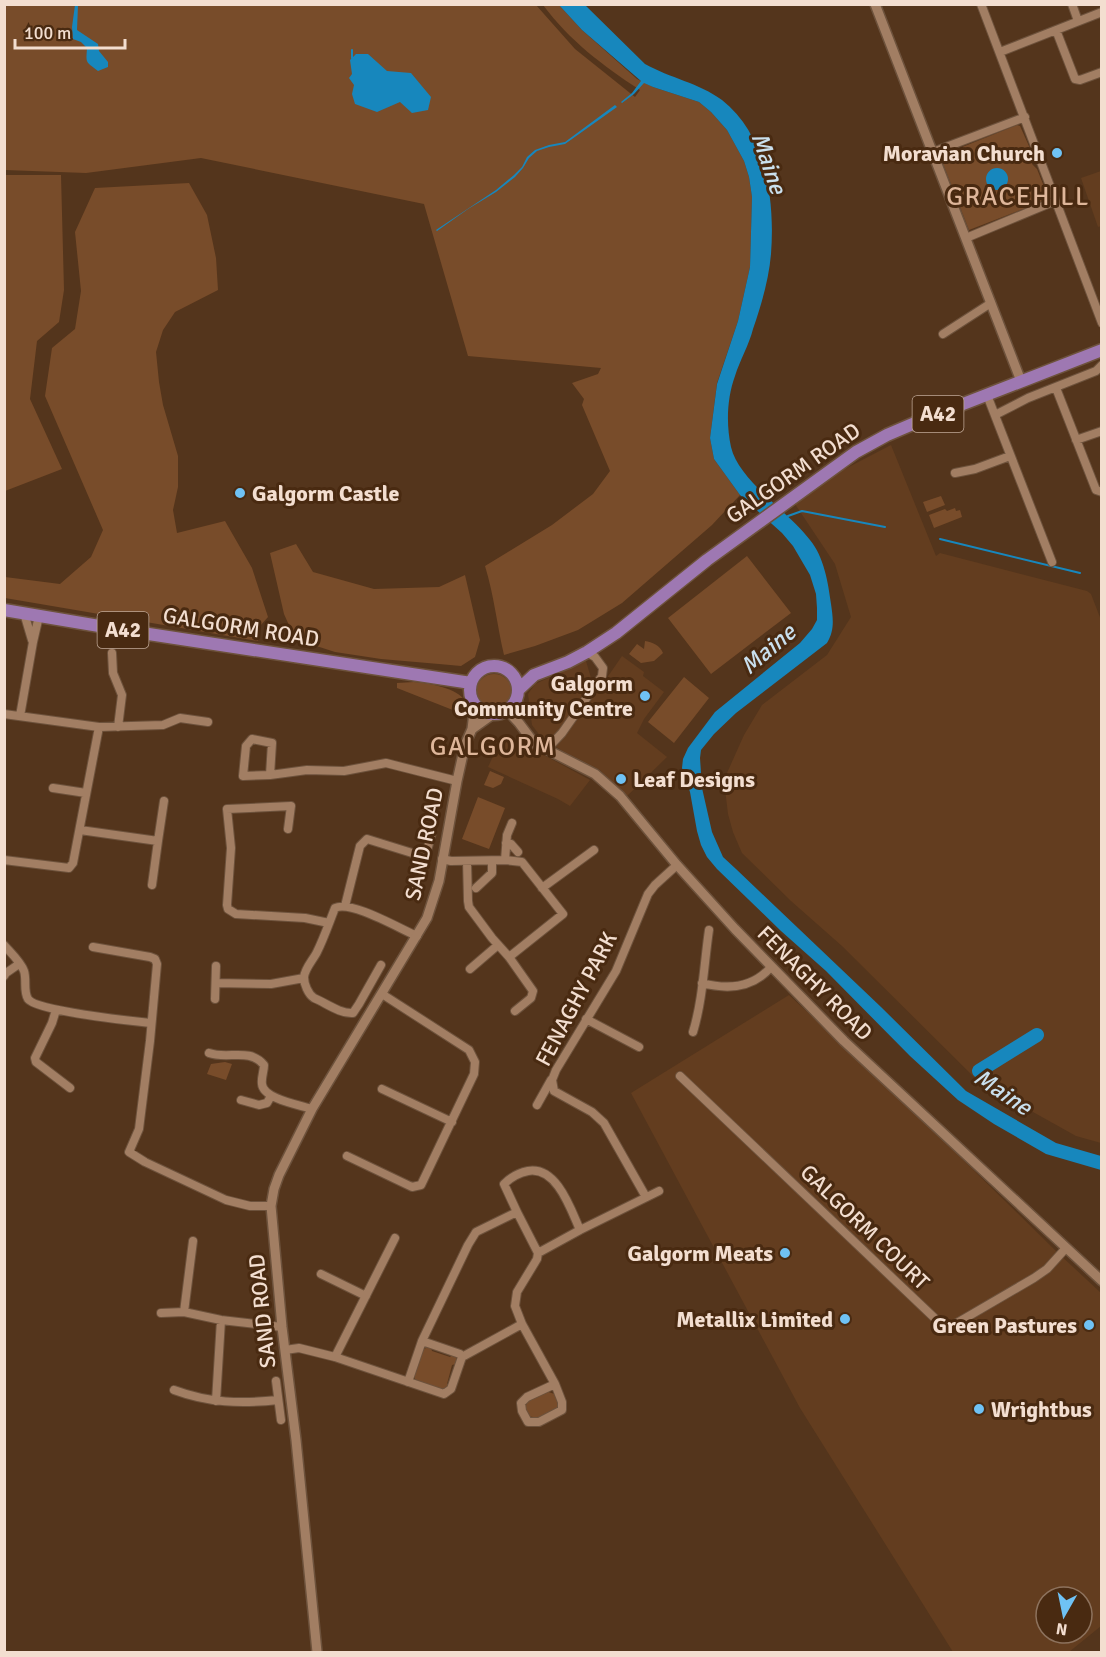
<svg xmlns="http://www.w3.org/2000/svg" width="1106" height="1657" viewBox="0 0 1106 1657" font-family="Signika,sans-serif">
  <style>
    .built { fill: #633d1f; fill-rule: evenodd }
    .green { fill: #784c2a }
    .water { fill: #1787bd }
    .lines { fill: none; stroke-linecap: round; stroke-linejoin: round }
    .stream { stroke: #1787bd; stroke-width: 2 }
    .river { stroke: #1787bd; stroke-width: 14 }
    .minor-casing { stroke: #6d523c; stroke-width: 10 }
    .tertiary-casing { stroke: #6d523c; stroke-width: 12 }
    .primary-casing { stroke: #6d523c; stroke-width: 15 }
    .minor { stroke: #a27e63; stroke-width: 8 }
    .tertiary { stroke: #a27e63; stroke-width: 9 }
    .primary { stroke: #9e78b2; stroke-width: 12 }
    .poi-dot { fill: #6fc2f4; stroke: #492a11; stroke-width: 2 }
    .labels { text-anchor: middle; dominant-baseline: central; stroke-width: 6; stroke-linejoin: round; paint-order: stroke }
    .shield { fill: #492a11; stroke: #c0a897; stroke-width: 1.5 }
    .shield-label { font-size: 21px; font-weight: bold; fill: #f3ded0 }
    .poi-label { font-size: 22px; font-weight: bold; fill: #f3ded0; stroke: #492a11; text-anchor: end }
    .street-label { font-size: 22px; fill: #f3ded0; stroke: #492a11 }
    .water-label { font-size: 24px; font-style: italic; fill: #cae0ee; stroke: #492a11 }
    .quarter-label { font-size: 26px; letter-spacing: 1.5px; fill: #deb69a; stroke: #492a11 }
  </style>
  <rect width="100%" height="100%" fill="#54351c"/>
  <path class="built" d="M1101,171V226L1098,227L1081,178Z
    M891,445L936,556L940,553L1087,591L1091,594L1101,620V1143L1076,1136L979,1082L842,946L791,901L742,853L733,832L728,814L725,789L727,773L744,735L762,705L827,655L851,617L835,564L795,504L843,470Z
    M622,656L644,672L643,676L664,692L644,719L637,733L667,757L626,797L600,770L561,750L541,737L532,725L528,694L535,684L586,661L591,678L602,685Z
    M503,735L531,748L590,780L570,806L558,799L488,767Z
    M789,995L900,1098L1058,1253L1101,1293V1626L1069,1652H953L800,1408L631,1093ZM1046,1597H1082V1633H1046Z"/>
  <path class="green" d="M5,5H536L575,49L635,97L640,90C602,65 570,41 543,5H559L582,30L637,79L653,87L699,102L711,112L727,130L744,161L749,177L752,197L750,267L738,321L717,383L710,438L714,459L740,495L712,525L622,603L578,630L535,646L504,655C497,625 494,595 485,566L552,525L593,494L610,471L582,405L584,399L572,383L598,374L601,368L468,356L424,204L201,158L86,173L5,170Z
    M1017,125L1020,126L1033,155L1031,158L1032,164L1037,169L1049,199L969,230L940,156Z
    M5,175H61L64,290L59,322L37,341L30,399L62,469L5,491Z
    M189,183L207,215L216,258L218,290L175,312L163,330L156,352L159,382L163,405L178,456V487L173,510L177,533L225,521L252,568L268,617L260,626L258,641L5,598V577L60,584L91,557L103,530L45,396L52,348L75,329L81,291L75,232L95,188Z
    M941,496L945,505L927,512L923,502Z
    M955,508L956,511L960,510L962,517L934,528L929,515L945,509L947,511Z
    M296,544L313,572L374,589L439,587L465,575L480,640L475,657L461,666L439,664L381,659L335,652L304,642L292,632L284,614L270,553Z
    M747,556L791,613L711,674L668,618Z
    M645,641C652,642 660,645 663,653L654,661L641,663L629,654L637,644L644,649Z
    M476 692a18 18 0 1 1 36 0a18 18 0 1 1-36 0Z
    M684,677L709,698L674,743L648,722Z
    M414,682C428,683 458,688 465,701C468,705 468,711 468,716L397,688V683Z
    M490,771L504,777L501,784L493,788L484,785Z
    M478,797L505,808L489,849L462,839Z
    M225,1062L232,1064L226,1080L207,1074L211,1064Z
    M428,1347L431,1348L432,1351L450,1357L452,1355L455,1356L457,1360L456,1364L452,1365L447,1384L449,1385L445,1390L419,1382L415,1379L414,1373L422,1350Z
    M546,1391L557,1395L559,1399L557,1409L539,1418L527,1416L524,1411L528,1400Z"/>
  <path class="water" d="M75,5H78L77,30L98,44L99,51L108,62V67L98,71C85,61 86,64 87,48L81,42L73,39L72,27Z
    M559,5H585L645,64C670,78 699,83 722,100C767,135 775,202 771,254C769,279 761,306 753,329C749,345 740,360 735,376C727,398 726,424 731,447C739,481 789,512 810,540C824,557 828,582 831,604C833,618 835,630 827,643L736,713L714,734L701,750L700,758L702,788L712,832L723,857L736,869L881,1007L966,1091L1056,1143L1101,1156V1170L1046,1154L994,1124L958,1100L910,1056L826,971L781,931L717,869L707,857L701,845L697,831L690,792L682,768L683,759L688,748L715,712L800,643L812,629L817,620V608L816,594L810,575L793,546L782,533L740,495L714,459L710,438L717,384L738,321L750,267L752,197L749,177L744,161L727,130L711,112L699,102L653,87L644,83L634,94L622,103L621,102L632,93L641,81L582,30Z
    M356,54H368L387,71L411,73L431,97L428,110L412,113L400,102L377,112L355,104L352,94L354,85L349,78L352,74L350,60Z
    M615,105L617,107L565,144L549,147L537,151L529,158L523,168L515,177L496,192L468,209L437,231L436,230L496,190L514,175L522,167L527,157L535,150L549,145L565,142Z
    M986 179a11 11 0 1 1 22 0a11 11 0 1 1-22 0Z"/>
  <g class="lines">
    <path class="stream" d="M352,50V58
      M788,516L802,511L885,527
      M940,539L1080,573"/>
    <path class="river" d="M979,1071L1037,1035"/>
    <g class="minor-casing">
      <path id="minor" d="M981,4L1102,323
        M1072,4L1078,21
        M1056,30L1075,79L1080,80L1102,72
        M1000,52L1102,12
        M933,152L1025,117
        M966,238L1055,201
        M943,334L991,303
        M1056,388L1096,490L1102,492
        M987,395L1052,562
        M995,415L1028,398L1096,371L1102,365
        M1076,440L1102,431
        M955,473L975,469L1010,456
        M24,613L32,640
        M112,653L113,673L122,695L118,727
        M4,714L99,727L163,725L180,718L208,722
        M20,716L33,642L39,616
        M547,749L562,733L602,676L603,668L595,657L587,652
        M270,775L272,743L252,739L246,746L243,776L270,775L307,770L344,771L386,763L457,781
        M53,788L86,793
        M288,829L291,806L227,809L231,848L227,905L228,909L236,914L305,918L329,923
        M80,830L158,841L152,885
        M158,841L164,801
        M506,843L511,844L518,852
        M442,859L451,861L505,860L522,862L563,914L509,957
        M4,860L69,868L73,863L99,727
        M505,860L507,835L512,823
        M467,861L468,901L469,907L492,938L509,957L533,991L531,998L515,1011
        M476,888L492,873V861
        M542,888L594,850
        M416,889L432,833
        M345,906L360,846L367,839L425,857
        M4,945C10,952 21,962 24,971C27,980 23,991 28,999C36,1011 132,1021 151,1023
        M93,947L150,957L155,959L157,964L150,1041L139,1129L129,1152L145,1162L226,1200L250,1206H271
        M381,965L359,1004L353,1013C340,1014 326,1003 314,998C308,994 304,984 304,977C305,968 313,960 317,952C324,938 329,923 335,908C351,900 400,929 417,936
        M470,969L498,945
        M4,976L6,973L19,964
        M216,983L271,984L304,978
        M702,983C728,990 753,988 771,967
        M215,999L216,966
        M56,1010L52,1023L35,1058L36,1062L70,1088
        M586,1019L639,1047
        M693,1032C703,999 704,964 709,930
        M209,1053C228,1060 249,1047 264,1065C264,1071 261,1078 262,1084C263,1099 300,1105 312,1109
        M680,1076L944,1327H950L1034,1278L1047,1269L1066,1248
        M382,1089L452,1122
        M241,1100L259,1105L267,1103L271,1096
        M537,1105L551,1080
        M347,1156L412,1187L421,1185L474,1074L475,1062L469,1050L382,994
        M646,1197L604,1123L592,1112L554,1091L552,1080L556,1070L616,971L648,894L655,885L677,865
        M517,1212L538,1253L537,1259L517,1292L515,1306L522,1324L555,1384L527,1397L521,1403L522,1411L528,1422H539L562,1410V1402L555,1384
        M538,1253L580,1230
        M321,1274L366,1296
        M184,1312L193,1241
        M161,1313L184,1312L221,1320L282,1327
        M285,1350L299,1348L335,1357L444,1394L451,1389L462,1357L460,1354L422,1341
        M335,1357L395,1238
        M462,1357L522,1324
        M276,1381L281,1420
        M408,1382L422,1341L468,1245L476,1232L517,1212L504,1184C511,1177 518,1173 528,1171C557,1166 571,1210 580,1230L659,1191
        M174,1390C209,1403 241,1404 278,1400
        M216,1401L221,1320"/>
    </g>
    <g class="tertiary-casing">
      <path id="tertiary" d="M875,4L1021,381
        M507,710L519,723L534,743L595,774L620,796L677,865L735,929L844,1041L1102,1281
        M472,729L493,714
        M317,1652L296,1440L282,1327L271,1206L274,1189L279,1175L312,1109L427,918L439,881L457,781L465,745L472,729L475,704"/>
    </g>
    <g class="primary-casing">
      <path id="primary" d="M4,610L129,631L471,683
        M470 690a24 24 0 1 1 48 0a24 24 0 1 1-48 0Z
        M518,690L534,675L568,662L587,652L616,633L707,560L856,452L887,435L922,420L1102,350"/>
    </g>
    <use href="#minor" class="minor"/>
    <use href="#tertiary" class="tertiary"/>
    <use href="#primary" class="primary"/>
  </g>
  <g class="poi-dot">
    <circle cx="1057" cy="153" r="6"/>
    <circle cx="240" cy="493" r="6"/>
    <circle cx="645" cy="696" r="6"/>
    <circle cx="621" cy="779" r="6"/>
    <circle cx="785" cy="1253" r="6"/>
    <circle cx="845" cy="1319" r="6"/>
    <circle cx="1089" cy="1325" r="6"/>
    <circle cx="979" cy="1409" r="6"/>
  </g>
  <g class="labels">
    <g class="shield">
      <rect x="912.5" y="396" width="51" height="36" rx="4.5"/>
      <rect x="97.5" y="612" width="51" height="36" rx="4.5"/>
    </g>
    <g class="shield-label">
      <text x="938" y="414">A42</text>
      <text x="123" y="630">A42</text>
    </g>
    <g class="poi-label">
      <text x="1045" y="153">Moravian Church</text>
      <text x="252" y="493" text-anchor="start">Galgorm Castle</text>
      <text x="633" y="683">Galgorm<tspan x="633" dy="25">Community Centre</tspan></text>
      <text x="633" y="779" text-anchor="start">Leaf Designs</text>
      <text x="773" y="1253">Galgorm Meats</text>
      <text x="833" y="1319">Metallix Limited</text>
      <text x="1077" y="1325">Green Pastures</text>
      <text x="991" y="1409" text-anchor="start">Wrightbus</text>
    </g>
    <g class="street-label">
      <text transform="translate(793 473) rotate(-35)">GALGORM ROAD</text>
      <text transform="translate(241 627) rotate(9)">GALGORM ROAD</text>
      <text transform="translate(424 844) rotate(-78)">SAND ROAD</text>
      <text transform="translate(815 983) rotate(45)">FENAGHY ROAD</text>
      <text transform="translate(576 999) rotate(-62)">FENAGHY PARK</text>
      <text transform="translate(865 1227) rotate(44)">GALGORM COURT</text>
      <text transform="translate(262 1311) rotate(-96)">SAND ROAD</text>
    </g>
    <g class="water-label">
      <text transform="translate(769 163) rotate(71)">Maine</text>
      <text transform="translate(768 649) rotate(-40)">Maine</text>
      <text transform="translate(1003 1092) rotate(34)">Maine</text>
    </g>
    <g class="quarter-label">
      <text x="1018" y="197">GRACEHILL</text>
      <text x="493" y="747">GALGORM</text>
    </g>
  </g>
  <rect width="1106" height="1657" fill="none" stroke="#f3ded0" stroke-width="12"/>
  <g transform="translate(1064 1615) rotate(189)"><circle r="28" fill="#492a11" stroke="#8d725d" stroke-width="1.5"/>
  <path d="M0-4.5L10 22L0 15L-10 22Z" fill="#6fc2f4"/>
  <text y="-9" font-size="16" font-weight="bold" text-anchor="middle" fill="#f3ded0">N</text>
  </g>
  <path d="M15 39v9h110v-9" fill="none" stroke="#f3ded0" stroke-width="3"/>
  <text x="24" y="39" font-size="18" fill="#f3ded0" stroke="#492a11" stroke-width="4.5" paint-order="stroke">100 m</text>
</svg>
